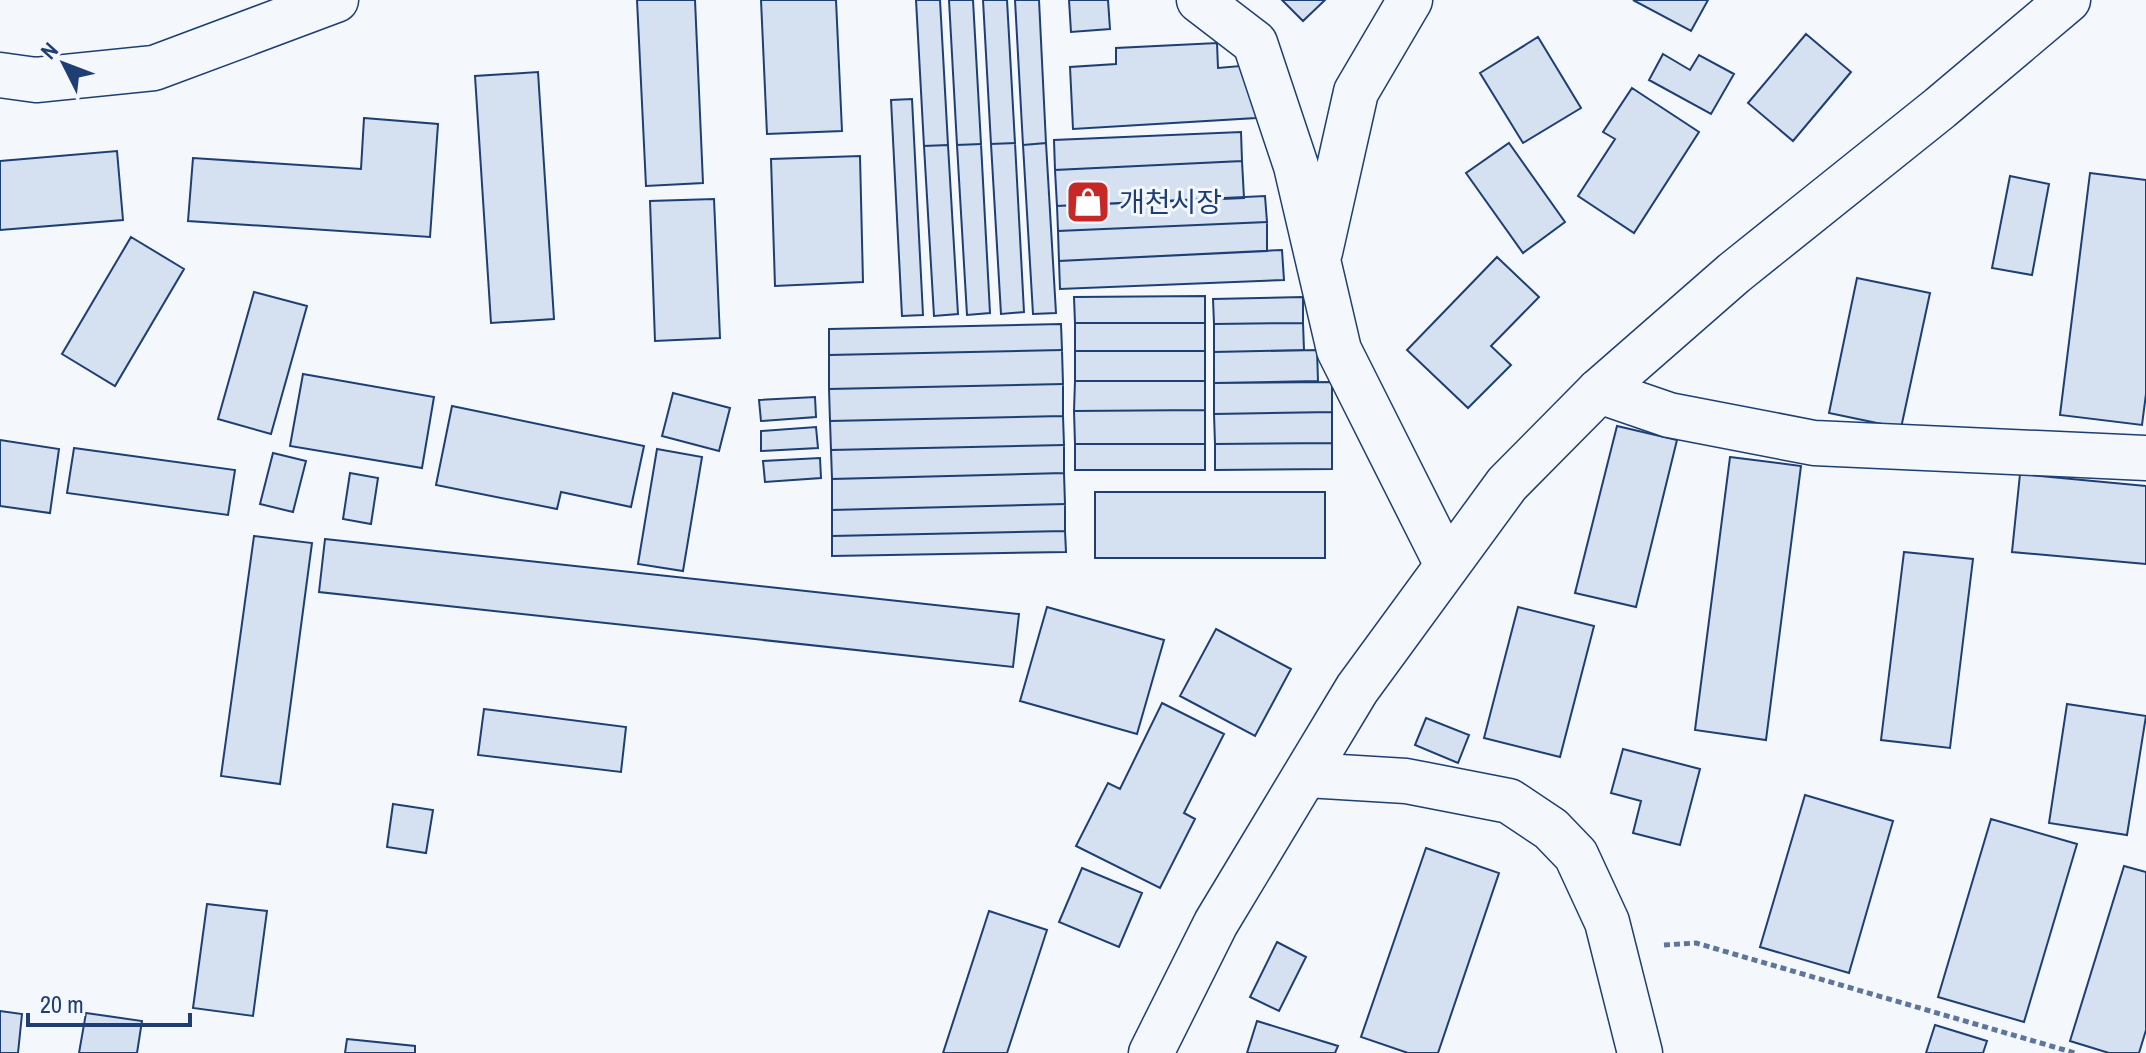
<svg xmlns="http://www.w3.org/2000/svg" width="2146" height="1053" viewBox="0 0 2146 1053" font-family="'Archivo Narrow','Noto Sans KR',sans-serif">
  <style>
    .building { fill: #d5e0f0; stroke: #1d3f73; stroke-width: 2 }
    .lines { fill: none; stroke-linecap: round; stroke-linejoin: round }
    .minor-casing { stroke: #1d3f73; stroke-width: 47 }
    .tertiary-casing { stroke: #1d3f73; stroke-width: 47 }
    .path { stroke: #5e769c; stroke-width: 5; stroke-dasharray: 6 4; stroke-linecap: butt }
    .minor { stroke: #f4f7fb; stroke-width: 44 }
    .tertiary { stroke: #f4f7fb; stroke-width: 44 }
    .labels { text-anchor: middle; dominant-baseline: central; stroke-width: 6; stroke-linejoin: round; paint-order: stroke }
    .poi-label { font-size: 28px; fill: #1d3f73; stroke: #f4f7fb; text-anchor: start }
  </style>
  <rect width="100%" height="100%" fill="#f4f7fb"/>
  <path class="building" d="M637,0H695L703,183L646,186Z
    M761,0H836L842,131L767,134Z
    M916,0H940L948,145L924,146Z
    M949,0H973L981,144L957,145Z
    M983,0H1007L1015,143L991,144Z
    M1015,0H1039L1046,143L1023,145Z
    M1069,0H1108L1110,29L1071,32Z
    M1282,0H1325L1303,21Z
    M1633,0H1708L1691,31Z
    M1806,34L1851,72L1793,141L1748,103Z
    M1538,37L1581,108L1523,143L1480,73Z
    M1217,43L1218,68L1252,65L1256,118L1073,129L1070,67L1116,64V48Z
    M1663,54L1690,70L1699,55L1734,74L1711,114L1649,80Z
    M538,72L554,319L491,323L475,76Z
    M1632,88L1699,132L1634,233L1578,196L1615,139L1603,132Z
    M912,99L923,315L902,316L891,100Z
    M364,118L438,124L430,237L188,221L193,158L361,169Z
    M1241,132L1242,161L1055,170L1054,140Z
    M1015,143L1024,312L1001,314L991,144Z
    M1046,143L1056,313L1033,314L1023,145Z
    M1509,143L1565,222L1523,253L1466,173Z
    M981,144L990,313L967,315L957,145Z
    M948,145L958,314L934,316L924,146Z
    M117,151L123,220L0,230V161Z
    M860,156L863,282L775,286L771,159Z
    M1242,161L1244,198L1057,206L1055,170Z
    M2090,173L2146,180V394L2142,425L2060,415Z
    M2010,176L2049,184L2032,275L1992,268Z
    M1265,196L1267,222L1058,231L1057,206Z
    M714,199L720,338L655,341L650,201Z
    M1267,222V251L1059,261L1058,231Z
    M131,237L184,269L115,386L62,354Z
    M1282,250L1284,280L1060,289L1059,261Z
    M1497,257L1539,297L1491,346L1511,365L1468,408L1407,350Z
    M1857,278L1930,293L1901,428L1829,413Z
    M254,292L307,306L271,434L218,419Z
    M1205,296V323H1075L1074,297Z
    M1303,297V323L1214,324L1213,299Z
    M1075,323H1205V351H1075Z
    M1303,323L1304,350L1214,352V324Z
    M1061,324L1062,350L829,355V329Z
    M1062,350L1063,384L829,389V355Z
    M1317,350L1318,381L1214,383V352Z
    M1075,351H1205V381H1075Z
    M303,374L434,397L422,468L290,446Z
    M1075,381H1205V410L1074,411Z
    M1332,382V412L1214,414V383Z
    M1063,384V416L830,421L829,389Z
    M673,393L730,408L719,451L662,436Z
    M815,397L816,417L761,421L759,400Z
    M452,406L644,446L631,507L561,492L557,509L436,485Z
    M1205,410V444H1075L1074,411Z
    M1332,412V443L1215,444L1214,414Z
    M1063,416L1064,445L831,450L830,421Z
    M1617,426L1677,440L1636,607L1575,593Z
    M816,427L818,448L761,451V431Z
    M0,440L59,449L50,513L0,506Z
    M1332,443V469L1215,470V444Z
    M1075,444H1205V470H1075Z
    M1064,445V473L832,479L831,450Z
    M74,448L235,470L228,515L67,493Z
    M657,449L702,457L683,571L638,564Z
    M273,453L306,461L293,512L260,504Z
    M1730,457L1801,466L1766,740L1695,730Z
    M820,458L821,478L765,482L763,461Z
    M350,473L378,478L371,524L343,519Z
    M1064,473L1065,504L832,510V479Z
    M2020,474L2146,486V564L2012,552Z
    M1095,492H1325V558H1095Z
    M1065,504V531L832,536V510Z
    M1065,531L1066,552L832,556V536Z
    M254,536L312,543L280,784L221,776Z
    M325,539L1019,614L1013,667L319,592Z
    M1904,552L1973,559L1950,748L1881,740Z
    M1047,607L1164,640L1137,734L1020,701Z
    M1518,607L1594,626L1560,757L1484,738Z
    M1216,629L1291,669L1255,736L1180,696Z
    M1162,703L1224,734L1184,813L1195,819L1160,888L1076,846L1108,783L1120,789Z
    M2067,704L2146,716L2127,835L2049,823Z
    M484,709L626,727L621,772L478,755Z
    M1426,718L1469,735L1458,763L1415,745Z
    M1623,749L1700,769L1680,845L1633,833L1641,801L1611,793Z
    M1805,795L1893,821L1849,973L1760,947Z
    M393,804L433,810L426,853L387,847Z
    M1991,819L2077,844L2024,1022L1938,997Z
    M1426,848L1499,873L1438,1053H1408L1361,1037Z
    M2124,866L2146,872V1030L2139,1053H2109L2070,1041Z
    M1082,868L1142,893L1119,947L1059,922Z
    M207,904L267,911L253,1016L193,1008Z
    M989,911L1047,930L1007,1053H943Z
    M1277,942L1306,957L1279,1011L1250,997Z
    M0,1011L22,1014L18,1053H0Z
    M86,1013L142,1021L137,1053H79Z
    M1257,1021L1338,1046L1335,1053H1247Z
    M1935,1025L1987,1041L1983,1053H1926Z
    M347,1039L415,1046V1053H345Z"/>
  <g class="lines">
    <g class="minor-casing">
      <path id="minor" d="M1199,0L1255,43L1296,166L1339,350L1447,565
        M0,75L36,80L154,68L336,0
        M1320,252L1356,92L1410,0
        M1599,391L1669,415L1814,443L2146,458
        M1307,775L1406,781L1509,801L1551,829L1576,855L1607,922L1640,1053"/>
    </g>
    <g class="tertiary-casing">
      <path id="tertiary" d="M1151,1053L1216,923L1357,689L1507,484L1599,391L1734,273L1940,108L2068,0"/>
    </g>
    <path class="path" d="M1664,945L1696,943L2075,1053"/>
    <use href="#minor" class="minor"/>
    <use href="#tertiary" class="tertiary"/>
  </g>
  <defs>
    <g id="shop-square" transform="scale(2.3)"><rect x="-9" y="-9" width="18" height="18" rx="4" fill="#c62828" stroke="#f4f7fb"/><path d="M-5-2.5h2.3a2.7 3.5 0 0 1 5.4 0H5L5.5 6h-11ZM-1.5-2.5h3a1.5 2.3 0 0 0-3 0Z" fill="#fff"/></g>
  </defs>
  <g fill-rule="evenodd">
    <use href="#shop-square" x="1088" y="202"/>
  </g>
  <g class="labels">
    <g class="poi-label">
      <text x="1119" y="202">개천시장</text>
    </g>
  </g>
  <g transform="translate(64 64) rotate(312)" stroke="#f4f7fb" stroke-width="6" paint-order="stroke">
  <path d="M0-6L14 30L0 20L-14 30Z" fill="#1d3f73"/>
  <text y="-12" font-size="22" font-weight="bold" text-anchor="middle" fill="#1d3f73">N</text>
  </g>
  <path d="M28 1013v12h162v-12" fill="none" stroke="#1d3f73" stroke-width="4"/>
  <text x="40" y="1013" font-size="24" fill="#1d3f73" stroke="#f4f7fb" stroke-width="6" paint-order="stroke">20 m</text>
</svg>
